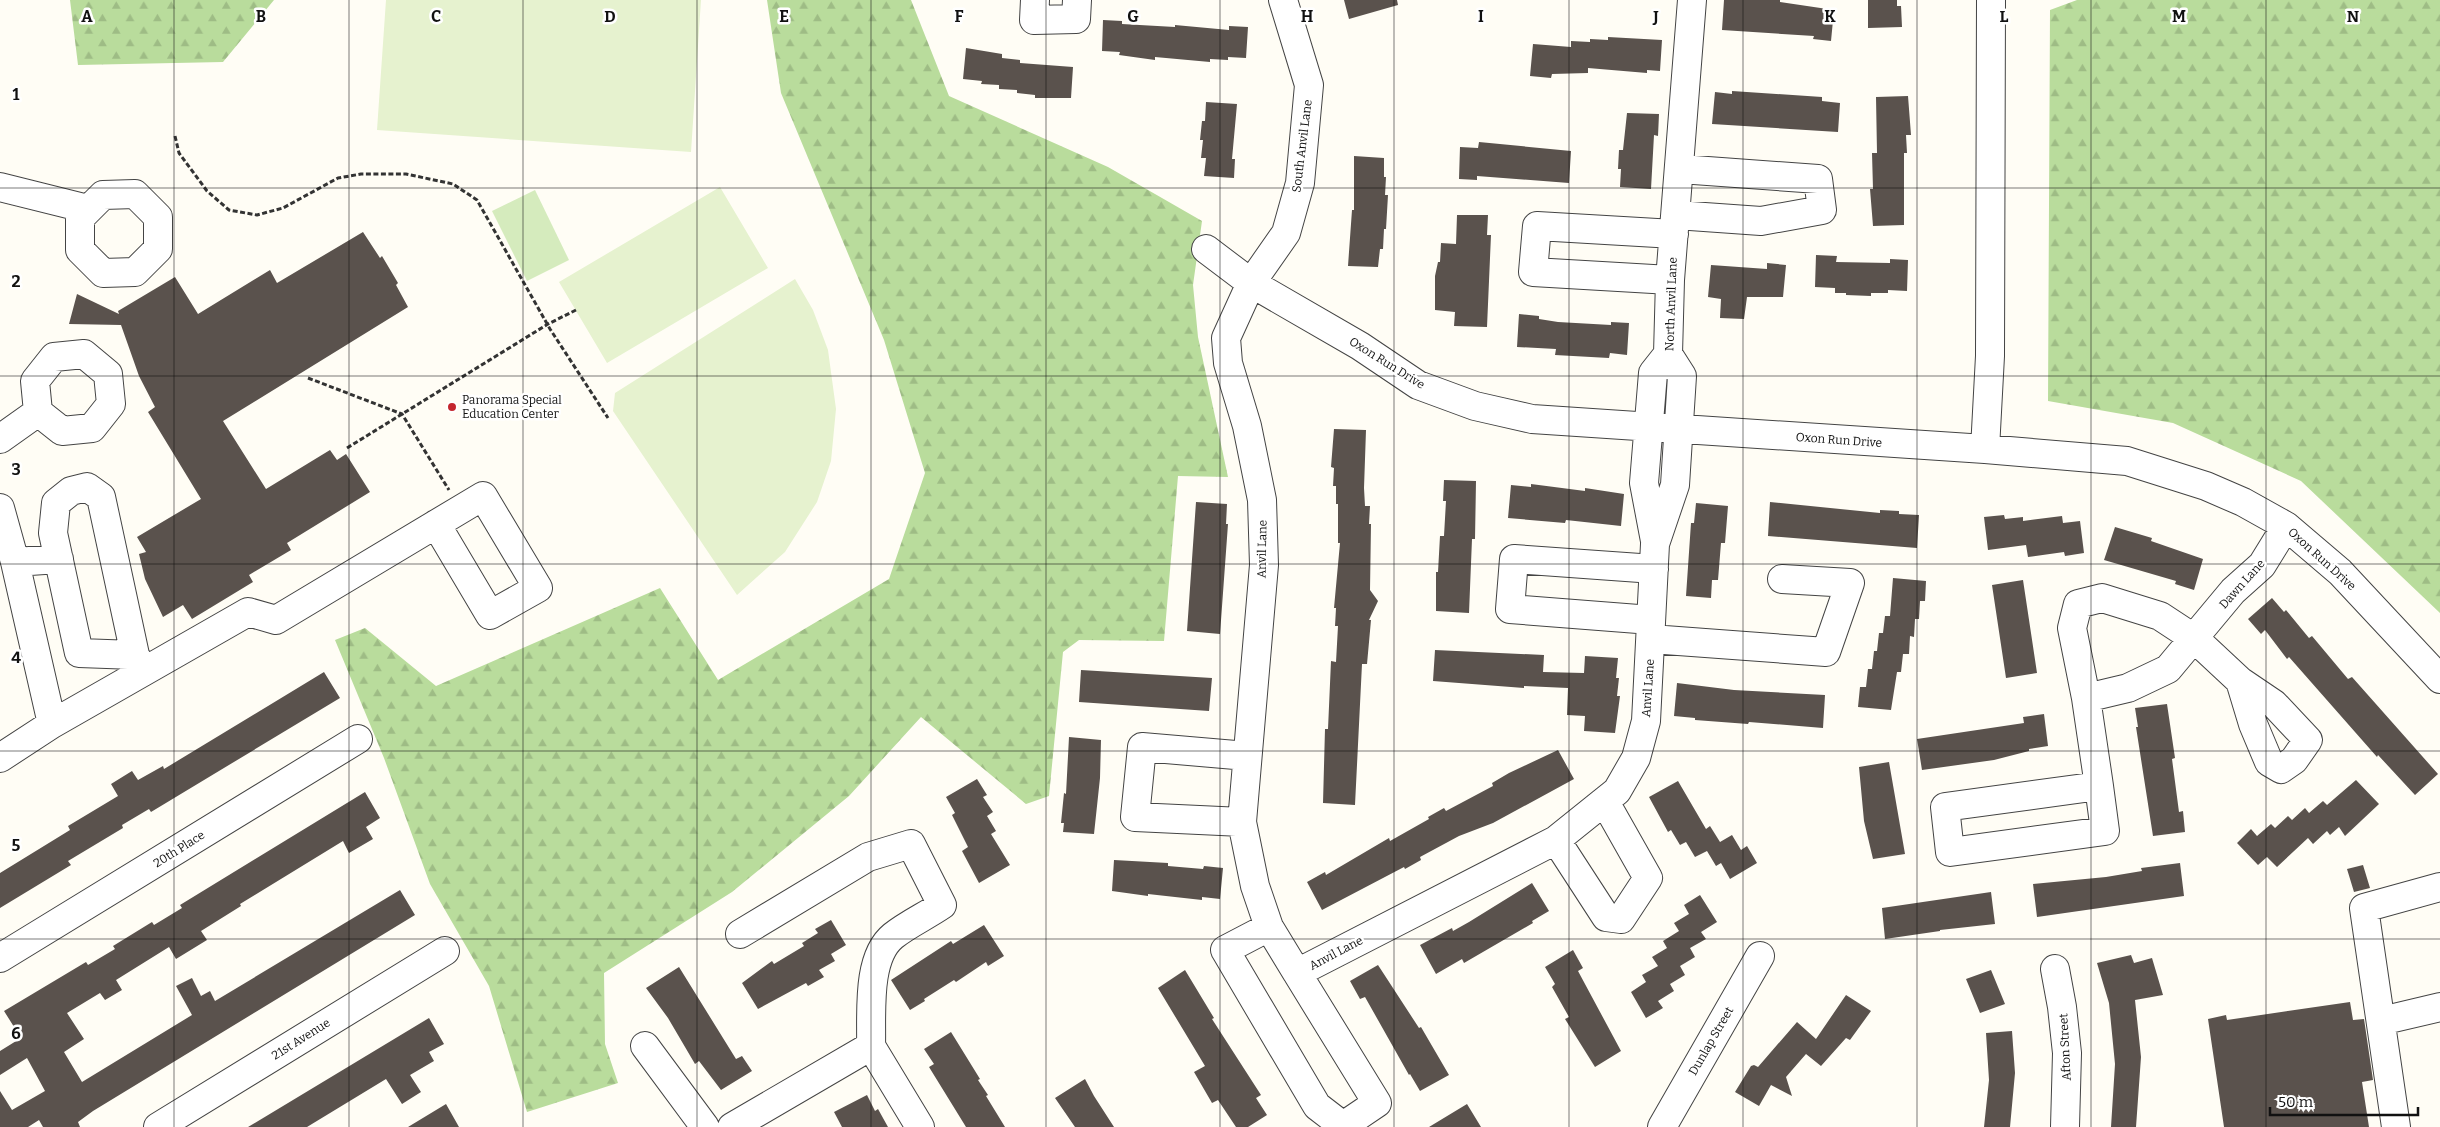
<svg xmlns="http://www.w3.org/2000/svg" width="2440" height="1127" viewBox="0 0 2440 1127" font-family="Bitter,serif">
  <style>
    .forest { fill: url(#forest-firs) }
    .park { fill: #d5ebbd }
    .pitch { fill: #e6f2cf }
    .building { fill: #5a524d }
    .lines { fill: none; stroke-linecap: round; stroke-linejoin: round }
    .minor-casing { stroke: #444; stroke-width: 30 }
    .path { stroke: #333; stroke-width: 3; stroke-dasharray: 5 2.5; stroke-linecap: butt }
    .minor { stroke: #fff; stroke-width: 28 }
    .grid { fill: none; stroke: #111; stroke-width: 1; stroke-opacity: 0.55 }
    .poi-dot { fill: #c4262e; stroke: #fff; stroke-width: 2 }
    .labels { text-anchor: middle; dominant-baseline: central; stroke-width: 5; stroke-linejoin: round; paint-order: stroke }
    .street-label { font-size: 12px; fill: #111; stroke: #fff }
    .poi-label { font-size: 12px; fill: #111; stroke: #fff; text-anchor: start }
    .grid-label { font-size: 16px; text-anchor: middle; font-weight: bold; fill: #111; stroke: #fff; stroke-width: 5; stroke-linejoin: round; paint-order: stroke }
  </style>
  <defs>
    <pattern id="forest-firs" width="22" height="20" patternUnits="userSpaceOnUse" patternTransform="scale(1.25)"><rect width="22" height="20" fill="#b9dc9c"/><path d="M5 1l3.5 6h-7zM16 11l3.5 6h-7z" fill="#9ebc85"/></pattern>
  </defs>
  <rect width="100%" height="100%" fill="#fffdf5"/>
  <path class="forest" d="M70,0H274L223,62L78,65Z
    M767,0H911L949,96L1108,167L1202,221L1193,285L1198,337L1228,477L1178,476L1164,641L1079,640L1063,652L1049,796L1026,804L921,717L849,796L732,892L604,973L605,1044L618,1083L527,1112L489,986L430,884L384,758L335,640L365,628L436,686L660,588L718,680L889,579L925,473L884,340L781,93Z
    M2077,0H2440V613L2301,481L2173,423L2048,401L2050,10Z"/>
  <path class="park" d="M535,190L569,260L527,281L492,211Z"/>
  <path class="pitch" d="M386,0H701L691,152L377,130Z
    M720,187L768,268L607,363L559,282Z
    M795,279L813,310L828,350L836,409L831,461L817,502L785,552L737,595L613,411L615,393Z"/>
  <path class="building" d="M1344,0H1397L1398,5L1349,19Z
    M1724,0H1780V2L1834,10L1831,41L1813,39L1814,36L1722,30Z
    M1868,0H1897V6H1901L1902,27L1868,28Z
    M1103,20L1122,21V24L1175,27V25L1229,30V26L1248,27L1246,58L1228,57V60L1210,59V62L1155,57V60L1119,55L1120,52L1102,51Z
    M1608,37L1662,40L1660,71L1647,70V73L1588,68V73L1552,74L1551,78L1530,76L1533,44L1571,47V41L1590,42V39L1608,40Z
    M966,48L1002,54V58L1020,60V63L1073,67L1071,98H1035V95L1017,93V90L999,89V85L981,84L982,81L963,79Z
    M1732,91L1822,97V101L1840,103L1838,132L1712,124L1715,92L1732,94Z
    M1908,96L1911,135H1906L1907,153H1904V225L1873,226L1870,189H1873L1872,153H1877L1876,97Z
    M1206,102L1237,104L1232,159H1235L1234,178L1204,176L1206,158H1201L1203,140H1200L1202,121H1205Z
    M1627,113L1659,114L1658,136L1654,135L1651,189L1620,187L1621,169H1618L1619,150H1623Z
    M1479,142L1571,151L1569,183L1477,176V180L1459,179L1460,147L1478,148Z
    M1354,156L1384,158V177H1386L1385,195H1388L1386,229H1384L1383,249H1380L1378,267L1348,266L1352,210H1354Z
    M1457,215H1488L1487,235H1491L1487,327L1454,326L1455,312L1435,310V276L1438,262H1440L1441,243L1456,244Z
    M363,232L380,258L382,256L398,283L396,285L408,307L223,421L266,489L330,450L337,460L346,454L370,492L287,543L291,550L249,575L253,582L192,619L183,605L163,617L145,579L139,554L146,552L137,537L201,499L148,412L155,407L139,376L121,325L69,324L77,294L119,314L118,311L175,277L198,314L270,270L277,283Z
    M1816,255L1837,256L1836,262L1890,263V259L1908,260L1907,291L1888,290V293H1871V296L1846,295V293H1835V288L1815,287Z
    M1767,263L1786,265L1783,297H1747L1744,319L1720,318L1721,299L1708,297L1711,265L1767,269Z
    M1519,314L1539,316V319L1558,322L1611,325V322L1629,323L1627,355L1610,353L1609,358L1555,355L1556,349L1517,347Z
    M1334,429L1366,430L1364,488L1365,506H1370L1369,524H1371L1370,590L1378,601L1369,620H1371L1367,664H1362L1355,805L1323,803L1325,729H1328L1331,661L1336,662L1338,626H1335L1336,608H1334L1340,543H1338V504H1336V486H1333L1334,468L1331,467Z
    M1444,480L1476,481L1475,539H1472L1469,613L1436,611V572H1438L1440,536H1444L1446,501H1443Z
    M1531,484L1585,491V488L1624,494L1621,526L1566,520L1565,523L1508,518L1511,485L1531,487Z
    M1196,502L1227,504L1226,524H1228L1220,634L1187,631Z
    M1770,502L1880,513V510L1899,511V514L1919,515L1917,548L1768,536Z
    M1696,503L1728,506L1725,543H1721L1718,580H1712L1711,598L1686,596L1691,523H1694Z
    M2004,515L2005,519L2023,517V521L2062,516L2063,523L2080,521L2084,553L2065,556L2064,552L2028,557L2026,545L1988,550L1984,517Z
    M2115,527L2152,538L2151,541L2203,559L2194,590L2175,584L2176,581L2104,560Z
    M1893,578L1926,581L1925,601H1920L1919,619H1915L1914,637L1910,636L1909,654H1903L1901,672H1897L1891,710L1858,707L1860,687H1866L1868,669H1872L1874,651H1877L1879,633H1883L1885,616H1890Z
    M2023,580L2037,673L2006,678L1992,585Z
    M2272,598L2284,612L2286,610L2309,638L2312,636L2348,679L2352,677L2438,774L2415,795L2378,755L2377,757L2289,657L2287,659L2265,630L2261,634L2248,619Z
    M1435,650L1544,655L1543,672L1584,673L1585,656L1618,658L1616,678H1619L1617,696H1620L1615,733L1584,731L1585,716L1567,715L1568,688L1524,686V688L1433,681Z
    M1081,670L1212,678L1209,711L1079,702Z
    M324,672L340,698L151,812L149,809L122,825L123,828L68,861L71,865L0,908V873L70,830L68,826L118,796L111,784L132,771L138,780L163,766L164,769Z
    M1677,683L1734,690L1825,695L1823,728L1749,722L1748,724L1695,720V718L1674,716Z
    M2167,704L2175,758L2172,759L2179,812L2183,811L2185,832L2153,836L2136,727H2138L2135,708Z
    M2044,714L2048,746L2029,749V751L1994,760L1922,770L1917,739L2024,723L2023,717Z
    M1069,737L1101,740L1100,778L1094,834L1063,832L1064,823H1061L1064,793L1066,794Z
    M1558,750L1574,779L1493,823L1459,836L1420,857L1421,860L1405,869L1404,867L1322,910L1307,882L1325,872L1326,875L1389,838L1390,841L1429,819L1428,817L1444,808L1446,811L1493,786L1492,783L1509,773Z
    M1889,762L1905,854L1873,859L1864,821L1859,767Z
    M977,779L987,795L983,797L993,812L987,816L996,831L991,834L1010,865L979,883L962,851L968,847L952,815L955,813L946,797Z
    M2356,780L2379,804L2345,836L2339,827L2330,835L2327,831L2313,844L2308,838L2277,867L2267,857L2258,865L2237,843L2251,829L2257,836L2271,824L2275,828L2288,816L2292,820L2305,808L2309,813L2323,801L2327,805Z
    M1678,781L1706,829L1710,826L1720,842L1732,835L1741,850L1747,846L1757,863L1730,879L1721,863L1716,866L1707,851L1695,857L1686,842L1680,845L1671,830L1668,832L1649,797Z
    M365,792L380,818L366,827L373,839L349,853L343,841L240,904L241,906L201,931L207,940L176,959L169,947L116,980L122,990L105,1000L100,993L67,1013L84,1039L64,1052L82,1082L192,1015L176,986L192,978L201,996L210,991L215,1001L400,890L415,915L93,1111L78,1122L80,1127H43L39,1120L28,1127H0V1091L12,1110L45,1091L27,1058L0,1075V1051L21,1038L4,1011L86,962L88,965L115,949L113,946L152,922L154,925L182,908L180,905Z
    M1114,860L1168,863V866L1203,869L1204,866L1223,868L1220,899L1202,897V900L1148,894V896L1112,891Z
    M2180,863L2184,896L2037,917L2033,884L2106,877L2142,871L2141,868Z
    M2363,865L2370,888L2354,892L2347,869Z
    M1532,883L1549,911L1532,921L1533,923L1464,963L1462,959L1436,974L1420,945L1452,928L1453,931L1469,922Z
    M1991,892L1995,924L1940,930V931L1885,939L1882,908Z
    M1700,895L1717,922L1701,932L1706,939L1690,948L1695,957L1680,966L1685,975L1670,984L1674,991L1658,1001L1663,1008L1646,1018L1631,992L1646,982L1642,975L1658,966L1652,957L1667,948L1663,941L1679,931L1674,923L1689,914L1684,905Z
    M831,920L846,945L831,954L835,961L819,970L824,977L808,986L806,983L758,1009L742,983L772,961L774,964L804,946L802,943L818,933L815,929Z
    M984,925L1004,956L988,966L986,962L956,982L954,980L924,999L925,1001L910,1010L891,980L951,941L953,944Z
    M1573,950L1583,968L1578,971L1621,1051L1595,1067L1565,1019L1569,1017L1552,987L1555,984L1545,967Z
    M2131,955L2134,963L2152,958L2163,995L2135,1000L2141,1057L2136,1127H2111L2115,1064L2109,1003L2097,963Z
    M1378,965L1419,1028L1421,1027L1449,1075L1420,1091L1410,1074L1409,1075L1365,997L1360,999L1350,981Z
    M679,967L736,1059L742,1056L752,1071L721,1090L699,1061L695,1064L668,1018L646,988Z
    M1185,970L1214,1018L1212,1019L1261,1095L1256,1098L1267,1115L1248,1127H1236L1218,1100L1212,1103L1194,1072L1205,1066L1158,988Z
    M1991,970L2005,1004L1980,1013L1966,979Z
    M1846,995L1871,1011L1850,1040L1846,1038L1821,1066L1806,1054L1786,1077L1792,1096L1771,1085L1759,1106L1735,1092L1751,1066L1754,1065L1758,1067L1797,1022L1816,1039Z
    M2350,1002L2353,1020L2364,1019L2373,1080L2362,1082L2369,1127H2224L2208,1019L2226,1015L2227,1020Z
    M429,1018L444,1044L429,1052L434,1061L410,1075L421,1092L402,1104L386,1079L307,1127H248Z
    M2012,1031L2015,1073L2010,1127H1984L1989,1080L1986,1033Z
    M951,1032L980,1079L978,1080L988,1095L986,1096L1005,1127H966L929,1067L934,1064L924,1049Z
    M1085,1079L1094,1096L1114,1127H1075L1055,1098Z
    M867,1095L875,1111L878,1109L888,1127H842L834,1112Z
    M446,1104L459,1127H408Z
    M1467,1104L1481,1127H1429Z"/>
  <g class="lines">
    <g class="minor-casing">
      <path id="minor" d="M1035,0L1034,20L1076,19L1077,0
        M1283,0L1309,85L1300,183L1286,233L1251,283L1226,338L1228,363L1247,426L1262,500L1264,565L1242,822L1255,886L1269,927L1297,973L1556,840L1617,791L1636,758L1646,721L1655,544L1675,485L1682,376L1668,354L1670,280L1692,0
        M0,187L88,209
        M135,194L158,217V249L135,272L103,273L80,250V218L103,195Z
        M1676,215L1761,221L1822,210L1818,179L1680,169
        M1206,249L1251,283L1360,346L1418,385L1475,406L1532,419L1985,449L2127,461L2206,486L2243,502L2286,526L2340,572L2440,679
        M1670,280L1533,272L1537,226L1674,234
        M84,354L108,374L111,404L92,428L62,431L38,412L35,381L54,357Z
        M0,439L38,412
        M1985,449L1990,356L1991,0
        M0,508L15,562L52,724
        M1655,541L1644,483L1653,373L1668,354
        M15,562L59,559
        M1651,620L1510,609L1514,559L1654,569
        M1651,639L1826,652L1850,583L1782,579
        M135,655L79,653L53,533L56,503L71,491L87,487L101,497L135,655L144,671
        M2240,681L2274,704L2308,740L2294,760L2281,769L2269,762L2253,724Z
        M2086,698L2128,688L2168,669L2233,591L2262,565L2286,526
        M0,758L52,724L248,612L276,620L483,496L538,588L490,615L436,524
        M2099,786L2105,831L1950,852L1945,807Z
        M2099,786L2086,698L2072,628L2078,604L2102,598L2160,616L2195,639L2240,681
        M1242,822L1135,817L1142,747L1247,756
        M1556,840L1606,917L1621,919L1648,878L1605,802
        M1269,927L1225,950L1317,1106L1343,1126L1377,1103L1297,973
        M0,958L358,739
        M2055,969L2062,1007L2067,1053L2065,1127
        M2381,1021L2440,1007
        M645,1046L705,1127
        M871,1046L920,1127
        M158,1127L445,951
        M732,1127L871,1046C872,1015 866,958 893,936C908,924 926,916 942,905L911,844L868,857L740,934
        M1662,1127L1760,956
        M2396,1127L2364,908L2440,887"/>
    </g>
    <path class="path" d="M175,136L179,153L207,191L229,210L257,215L283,208L338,178L361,174H406L453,184L477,200L550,329L608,418
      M308,378L402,414L449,490
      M347,448L548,324L576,310"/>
    <use href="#minor" class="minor"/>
  </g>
  <path class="grid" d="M174,0V1127M349,0V1127M523,0V1127M697,0V1127M871,0V1127M1046,0V1127M1220,0V1127M1394,0V1127M1569,0V1127M1743,0V1127M1917,0V1127M2091,0V1127M2266,0V1127M0,188H2440M0,376H2440M0,564H2440M0,751H2440M0,939H2440"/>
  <circle class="poi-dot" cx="452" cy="407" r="5"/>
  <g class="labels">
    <g class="street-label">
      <text transform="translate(1302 146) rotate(-83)">South Anvil Lane</text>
      <text transform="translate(1671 304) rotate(-88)">North Anvil Lane</text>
      <text transform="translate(1387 363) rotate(32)">Oxon Run Drive</text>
      <text transform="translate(1839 440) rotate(4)">Oxon Run Drive</text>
      <text transform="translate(1262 549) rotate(-89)">Anvil Lane</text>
      <text transform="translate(2322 559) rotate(42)">Oxon Run Drive</text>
      <text transform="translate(2242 584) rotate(-48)">Dawn Lane</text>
      <text transform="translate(1648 688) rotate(-86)">Anvil Lane</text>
      <text transform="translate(179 849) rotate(-32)">20th Place</text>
      <text transform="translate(1336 953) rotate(-28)">Anvil Lane</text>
      <text transform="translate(301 1039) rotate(-32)">21st Avenue</text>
      <text transform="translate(1711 1041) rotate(-60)">Dunlap Street</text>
      <text transform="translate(2065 1047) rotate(-93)">Afton Street</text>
    </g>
    <g class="poi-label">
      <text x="462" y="400">Panorama Special<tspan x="462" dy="14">Education Center</tspan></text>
    </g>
  </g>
  <g class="grid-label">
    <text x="87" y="22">A</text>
    <text x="261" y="22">B</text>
    <text x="436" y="22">C</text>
    <text x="610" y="22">D</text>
    <text x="784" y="22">E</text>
    <text x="959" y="22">F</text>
    <text x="1133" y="22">G</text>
    <text x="1307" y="22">H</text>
    <text x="1481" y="22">I</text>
    <text x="1656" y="22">J</text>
    <text x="1830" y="22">K</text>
    <text x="2004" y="22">L</text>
    <text x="2179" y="22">M</text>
    <text x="2353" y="22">N</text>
    <text x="16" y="100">1</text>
    <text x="16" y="287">2</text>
    <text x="16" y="475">3</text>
    <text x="16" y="663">4</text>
    <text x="16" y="851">5</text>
    <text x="16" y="1039">6</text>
  </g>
  <path d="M2270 1107v8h148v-8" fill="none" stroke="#111111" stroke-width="2.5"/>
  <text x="2278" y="1107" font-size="15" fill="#111111" stroke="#ffffff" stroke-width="4" paint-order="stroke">50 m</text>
</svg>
